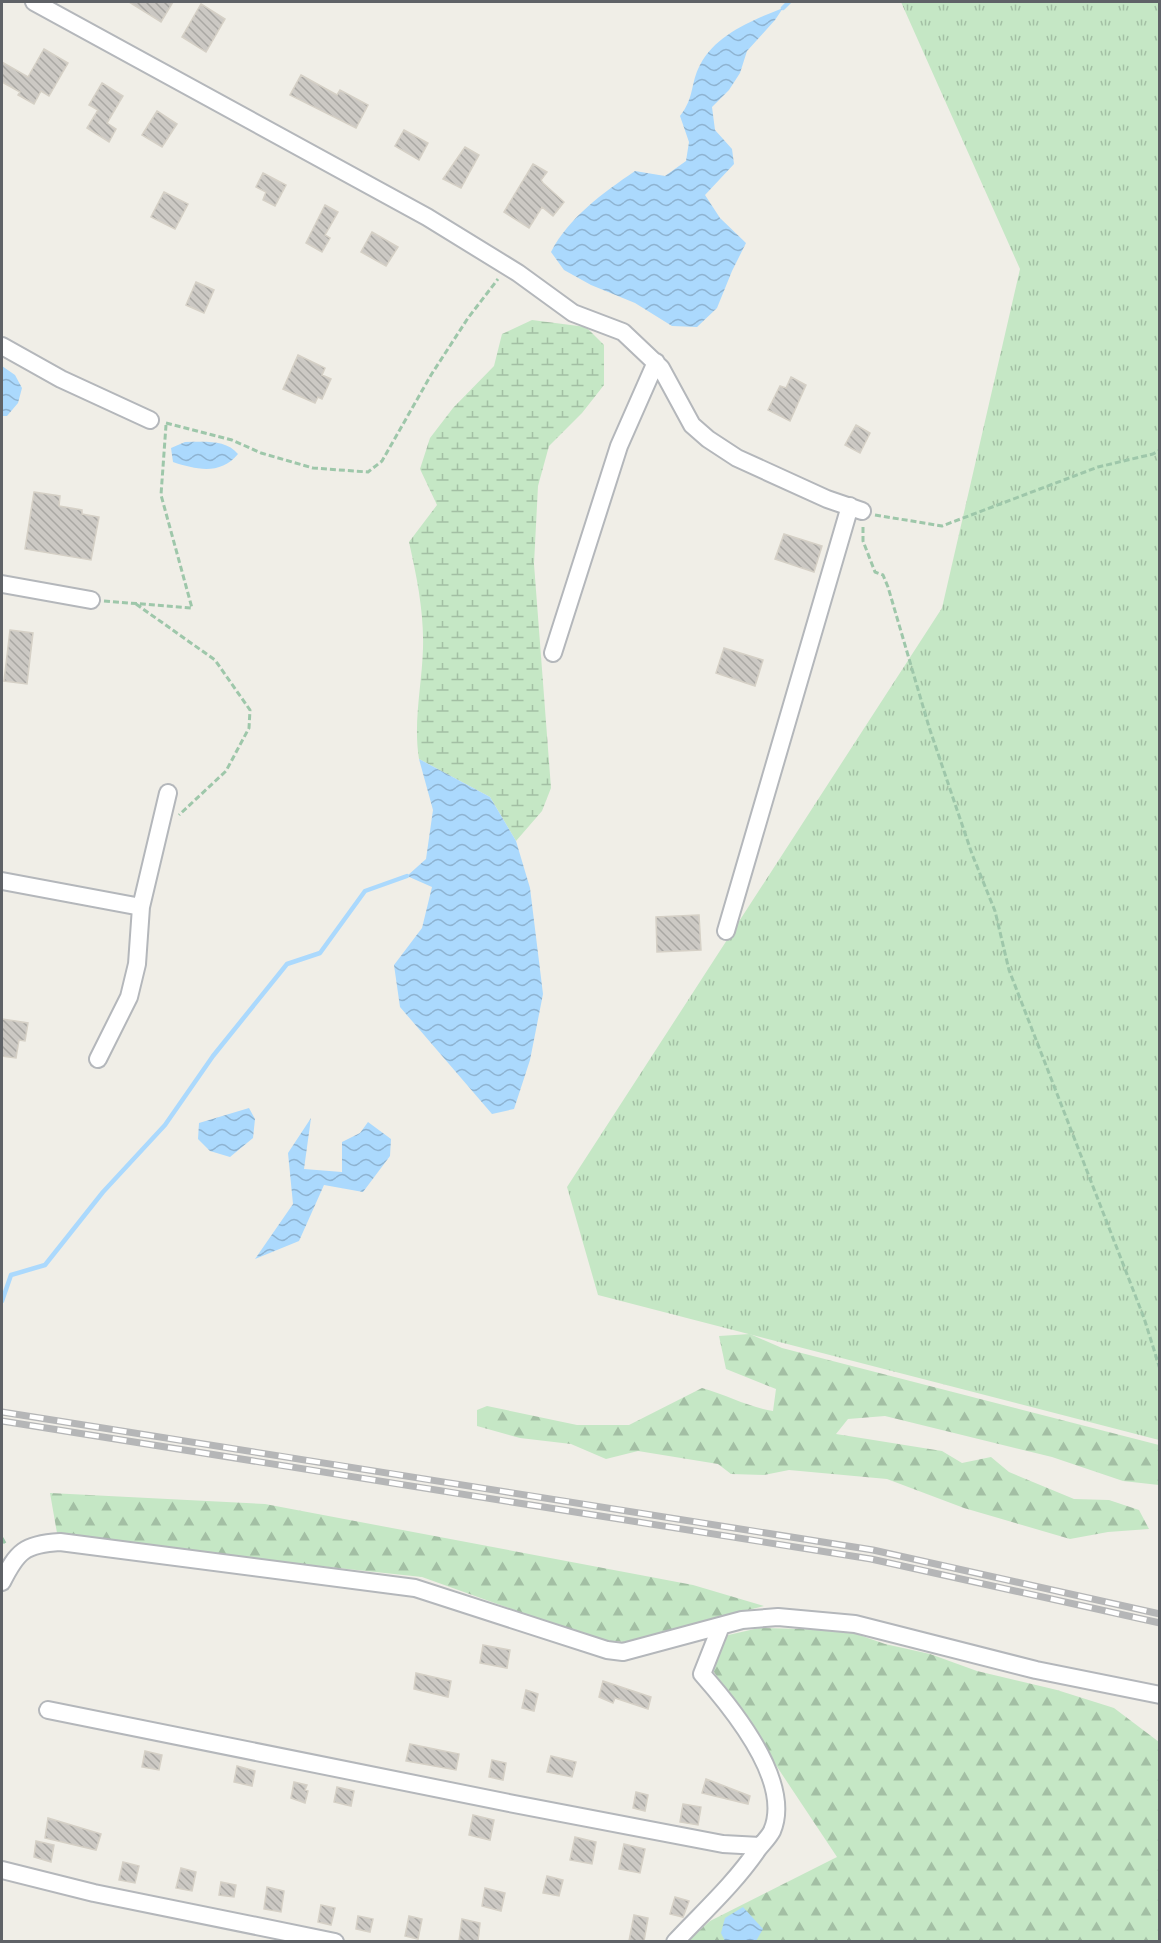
<svg xmlns="http://www.w3.org/2000/svg" width="1161" height="1943" viewBox="0 0 1161 1943" font-family="Arial,sans-serif">
  <style>
    .grass { fill: url(#grass-tufts) }
    .forest { fill: url(#forest-firs) }
    .wetland { fill: url(#wetland-marsh) }
    .water { fill: url(#water-waves) }
    .lines { fill: none; stroke-linecap: round; stroke-linejoin: round }
    .stream { stroke: #abd9fd; stroke-width: 4.5 }
    .building { fill: url(#building-back-hatch); stroke: #d5d0c6; stroke-width: 1.5 }
    .minor-casing { stroke: #b4b7bb; stroke-width: 20 }
    .path { stroke: #9ec7aa; stroke-width: 3; stroke-dasharray: 6 3; stroke-linecap: butt }
    .minor { stroke: #fff; stroke-width: 16 }
    .rail-casing { stroke: #b5b6b7; stroke-width: 7 }
    .rail { stroke: #fff; stroke-width: 4.5; stroke-dasharray: 14; stroke-linecap: butt }
  </style>
  <defs>
    <pattern id="grass-tufts" width="24" height="20" patternUnits="userSpaceOnUse" patternTransform="scale(1.5)"><rect width="24" height="20" fill="#c5e7c5"/><path d="M3 7l-1-3M5 7V3M7 7l1-3M15 17l-1-3M17 17v-4M19 17l1-3" fill="none" stroke="#a3bfa4"/></pattern>
    <pattern id="forest-firs" width="22" height="20" patternUnits="userSpaceOnUse" patternTransform="scale(1.5)"><rect width="22" height="20" fill="#c5e7c5"/><path d="M5 1l3.5 6h-7zM16 11l3.5 6h-7z" fill="#a3bfa4"/></pattern>
    <pattern id="wetland-marsh" width="20" height="14" patternUnits="userSpaceOnUse" patternTransform="scale(1.5)"><rect width="20" height="14" fill="#c5e7c5"/><path d="M1 5h8M5 5V1M11 12h8M15 12V8" fill="none" stroke="#a3bfa4"/></pattern>
    <pattern id="water-waves" width="16" height="10" patternUnits="userSpaceOnUse" patternTransform="scale(1.5)"><rect width="16" height="10" fill="#abd9fd"/><path d="M0 5q4-4 8 0t8 0" fill="none" stroke="#8eb3d1"/></pattern>
    <pattern id="building-back-hatch" width="6" height="6" patternUnits="userSpaceOnUse" patternTransform="scale(1.5)"><rect width="6" height="6" fill="#ccc9c4"/><path d="M-1 5l2 2M0 0l6 6M5-1l2 2" fill="none" stroke="#a9a7a3"/></pattern>
  </defs>
  <rect width="100%" height="100%" fill="#f0eee7"/>
  <path class="grass" d="M901,2H1159V1440L598,1295L567,1187L942,608L1020,269Z"/>
  <path class="forest" d="M750,1334L782,1348L1159,1445V1485L1123,1481L1052,1457L885,1416L848,1419L836,1434L942,1451L962,1463L991,1457L1009,1472L1074,1499L1109,1500L1139,1510L1149,1529L1108,1532L1070,1539L964,1508L887,1479L789,1470L764,1475L731,1474L718,1464L638,1451L606,1459L571,1444L520,1438L477,1426V1410L487,1406L577,1425H629L702,1388C727,1395 748,1407 773,1411L776,1389L726,1369L719,1336Z
    M50,1493L265,1504L693,1585L764,1606L625,1642L598,1640L422,1577L235,1557L57,1533Z
    M759,1628L845,1630L885,1644L930,1654L977,1671L1057,1690L1114,1708L1159,1742V1941L687,1942L710,1921L837,1857L710,1666L724,1636Z"/>
  <path class="wetland" d="M532,320L586,327L604,345V385L582,413L549,446L538,486L534,564L551,788L542,811L516,841L490,797L419,759C413,722 422,685 423,648C424,612 417,578 409,542L437,505L420,469L430,438L453,408L494,366L502,334Z"/>
  <path class="water" d="M783,8L775,20L747,51L740,73L729,90L712,107L715,130L732,149L734,164L705,195L720,218L746,243L732,271L717,308L697,327L672,326L635,303L591,285L564,270L551,252C569,217 603,193 635,171L665,176L686,161L689,142L680,116C695,97 690,84 700,65C716,34 753,20 783,8Z
    M2,366L15,375L22,388L18,403L7,416H2Z
    M185,442C203,442 226,439 238,454C221,475 197,470 173,462L171,448Z
    M419,759L490,797L516,841L530,888L543,994L530,1060L514,1109L492,1114L400,1007L394,965L422,928L432,887L407,876L426,859L433,810Z
    M249,1108L255,1119L253,1138L230,1157L210,1151L198,1139L199,1123Z
    M311,1118L304,1169L342,1172V1142L360,1133L368,1122L391,1139L390,1156L363,1192L324,1185L299,1241L255,1259L293,1204L288,1153Z
    M743,1907L763,1929L756,1941H725L721,1933L725,1918Z"/>
  <g class="lines">
    <path class="stream" d="M783,8L789,2
      M2,1301L11,1275L45,1265L103,1192L165,1125L213,1056L287,964L320,953L365,891L407,876"/>
  </g>
  <path class="building" d="M129,2H173L161,22Z
    M201,4L225,19L206,52L182,37Z
    M44,49L68,63L49,96L41,91L34,104L18,95L20,92L2,82V62L28,77Z
    M301,75L337,95L340,90L368,105L356,128L290,95Z
    M102,83L123,96L107,123L116,129L109,142L87,128L98,110L89,105Z
    M157,111L177,124L162,147L142,135Z
    M404,130L428,143L419,160L395,146Z
    M465,147L479,155L461,188L443,179Z
    M533,164L547,172L541,180L543,183L564,202L553,216L542,207L529,228L504,212Z
    M263,173L286,185L275,206L263,200L266,192L256,187Z
    M164,192L188,204L175,229L151,217Z
    M325,205L338,212L325,235L330,238L322,252L306,243Z
    M372,232L398,247L386,266L361,252Z
    M196,282L214,290L204,313L186,305Z
    M298,355L325,368L322,375L331,379L322,399L318,397L315,403L283,389Z
    M791,377L806,385L790,421L768,410L780,386L786,388Z
    M856,425L870,433L860,453L845,445Z
    M34,492L60,496L59,506L82,510V514L99,517L91,560L25,549Z
    M784,534L822,546L814,572L775,559Z
    M10,630L33,633L27,684L4,681Z
    M724,648L763,660L755,686L716,673Z
    M699,915L701,950L657,952L656,917Z
    M2,1019L28,1023L25,1041L19,1040L16,1058L2,1056Z
    M483,1645L510,1650L507,1668L480,1663Z
    M416,1673L451,1681L448,1697L414,1689Z
    M603,1681L651,1697L648,1709L615,1698L613,1703L599,1697Z
    M526,1690L538,1694L534,1711L522,1708Z
    M410,1744L459,1754L456,1770L406,1761Z
    M145,1751L162,1755L159,1770L142,1767Z
    M551,1756L576,1762L572,1777L547,1772Z
    M492,1760L506,1763L503,1780L489,1777Z
    M237,1766L255,1771L252,1786L234,1782Z
    M706,1779L750,1796L748,1804L702,1793Z
    M294,1782L307,1785L305,1790L308,1791L305,1803L291,1798Z
    M337,1787L354,1791L351,1806L334,1802Z
    M636,1792L648,1795L645,1811L633,1808Z
    M683,1804L701,1807L698,1825L680,1822Z
    M473,1815L494,1820L490,1840L469,1835Z
    M48,1818L101,1834L96,1850L45,1838Z
    M575,1837L596,1842L592,1864L570,1860Z
    M36,1841L54,1845L51,1862L34,1857Z
    M624,1844L645,1849L640,1873L619,1869Z
    M123,1862L139,1866L135,1883L119,1880Z
    M181,1868L196,1872L192,1891L176,1888Z
    M547,1876L563,1880L559,1896L543,1893Z
    M221,1882L236,1885L234,1897L219,1895Z
    M267,1887L284,1891L281,1912L264,1909Z
    M485,1888L505,1893L501,1911L482,1906Z
    M675,1897L689,1901L683,1917L670,1914Z
    M321,1905L335,1908L331,1925L318,1922Z
    M634,1915L648,1918L644,1941H629Z
    M358,1916L373,1919L370,1932L356,1929Z
    M409,1916L422,1919L418,1939L405,1936Z
    M462,1919L480,1923L478,1941H459Z"/>
  <g class="lines">
    <g class="minor-casing">
      <path id="minor" d="M34,2L427,217L518,273L573,313L623,332L661,368L692,425L708,439L737,458L827,499L862,511
        M2,346L61,379L150,420
        M2,584L91,600
        M553,653L619,446L656,362
        M2,881L141,907
        M726,931L850,506
        M98,1059L129,997L137,964L141,907L168,793
        M2,1582C17,1552 24,1544 60,1542L415,1588L607,1650L623,1652L742,1620L778,1617L855,1624L1036,1670L1160,1695
        M48,1710L509,1803L723,1844L760,1846
        M2,1870L94,1893L335,1942
        M675,1942C704,1911 734,1884 758,1849C762,1844 769,1837 772,1831C793,1782 732,1708 702,1674L721,1626"/>
    </g>
    <path class="path" d="M166,423L232,440L261,453L313,468L368,472L382,461L431,375L468,318L498,279
      M875,515L942,526L1098,467L1153,454L1160,450
      M863,527V541L875,572L883,575L888,587L929,727L972,854L995,911L1009,970L1144,1318L1160,1369
      M104,601L192,608L161,495L166,425
      M136,604L215,660L250,710L249,728L226,771L179,815
      M2,1538L6,1545"/>
    <use href="#minor" class="minor"/>
    <g class="rail-casing">
      <path id="rail" d="M2,1412L873,1550L1160,1614
        M2,1421L871,1559L1160,1623"/>
    </g>
    <use href="#rail" class="rail"/>
  </g>
  <rect width="1161" height="1943" fill="none" stroke="#5f6267" stroke-width="6"/>
</svg>
